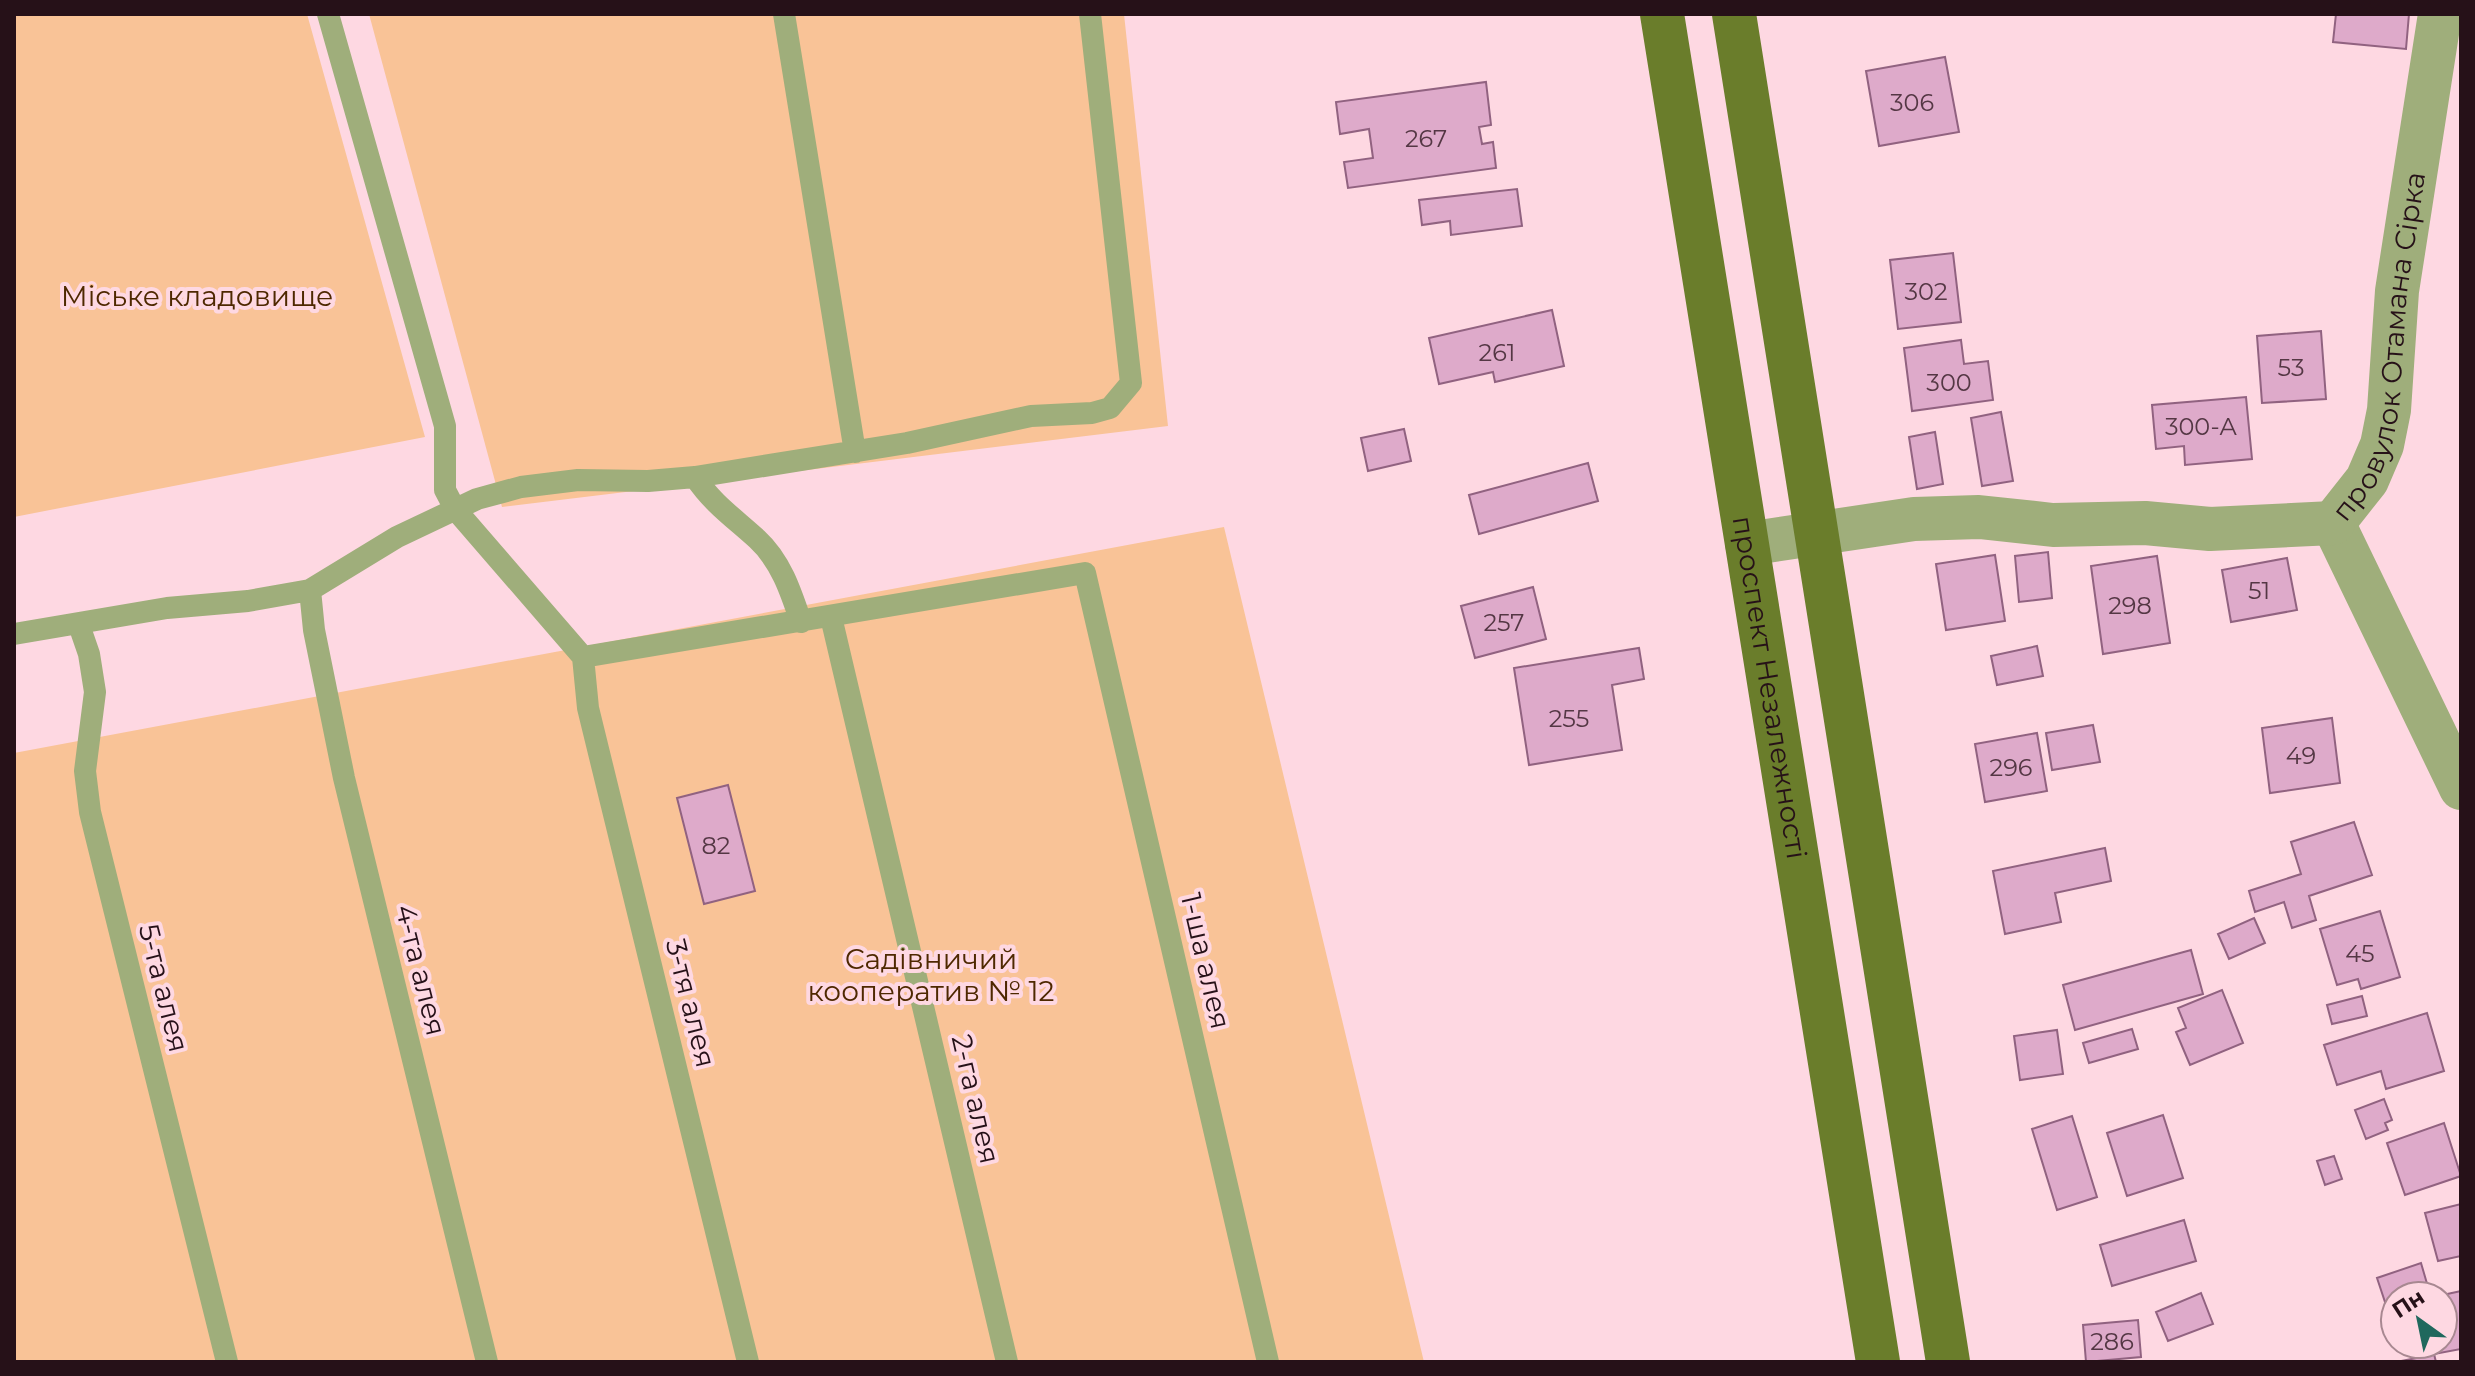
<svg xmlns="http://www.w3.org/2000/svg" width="2475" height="1376" viewBox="0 0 2475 1376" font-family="Montserrat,sans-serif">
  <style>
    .green { fill: #f9c397 }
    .building { fill: #deaaca; stroke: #916280; stroke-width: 2 }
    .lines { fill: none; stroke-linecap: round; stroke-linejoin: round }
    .lane { stroke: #9fae7b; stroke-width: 22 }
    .street { stroke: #9fae7b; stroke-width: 44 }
    .primary { stroke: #6a7d2b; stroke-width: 44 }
    .labels { text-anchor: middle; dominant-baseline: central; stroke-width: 8; stroke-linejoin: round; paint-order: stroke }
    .number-label { font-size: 24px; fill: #543744 }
    .park-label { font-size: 28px; fill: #4e2800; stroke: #fed8e2 }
    .street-label { font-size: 28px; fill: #261118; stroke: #fed8e2 }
  </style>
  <rect width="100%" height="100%" fill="#fed8e2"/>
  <path class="green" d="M14,14H307L425,437L14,517Z
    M369,14H1124L1168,426L502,507Z
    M1224,527L1424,1362H14V753Z"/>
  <path class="building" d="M2336,14H2409L2406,49L2333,42Z
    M1945,57L1959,132L1879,146L1866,71Z
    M1486,82L1491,125L1479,127L1482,144L1493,142L1496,168L1348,188L1344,162L1373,158L1369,129L1340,134L1336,102Z
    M1517,189L1522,226L1451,235L1450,221L1422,225L1419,200Z
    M1953,253L1961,322L1898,329L1890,260Z
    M1552,310L1564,366L1495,382L1493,372L1439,384L1429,338Z
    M2321,331L2326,399L2262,403L2257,336Z
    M1961,340L1964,364L1988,361L1993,400L1912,411L1904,348Z
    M2246,397L2252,459L2185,465L2184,446L2156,449L2152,405Z
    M2001,412L2013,481L1982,486L1971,418Z
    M1404,429L1411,461L1368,471L1361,438Z
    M1935,432L1943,484L1917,489L1909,437Z
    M1588,463L1598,501L1479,534L1469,495Z
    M2048,552L2052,598L2019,602L2015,556Z
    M1995,555L2005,621L1946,630L1936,564Z
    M2157,556L2170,643L2103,654L2091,566Z
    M2287,558L2297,610L2231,622L2222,570Z
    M1533,587L1546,639L1475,658L1461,606Z
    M2037,646L2043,676L1997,685L1991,656Z
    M1639,648L1644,679L1612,685L1622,750L1529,765L1514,668Z
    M2332,718L2340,783L2270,793L2262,728Z
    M2093,725L2100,762L2052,770L2046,733Z
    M2037,733L2047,791L1985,802L1975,744Z
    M728,785L755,891L704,904L677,798Z
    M2354,822L2372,875L2309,896L2316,920L2292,928L2284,902L2255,912L2249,891L2301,874L2291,842Z
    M2105,848L2111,881L2055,893L2061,922L2005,934L1993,871Z
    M2380,911L2400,977L2361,989L2358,979L2337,985L2320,929Z
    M2254,918L2265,943L2229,959L2218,934Z
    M2191,950L2203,994L2075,1030L2063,985Z
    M2222,990L2243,1043L2190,1065L2176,1032L2186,1028L2178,1008Z
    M2362,996L2367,1016L2332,1024L2327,1005Z
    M2427,1013L2444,1071L2386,1089L2381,1071L2337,1085L2324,1045Z
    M2132,1029L2138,1049L2089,1063L2083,1043Z
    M2057,1030L2063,1074L2020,1080L2014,1036Z
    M2384,1099L2392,1120L2385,1123L2388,1130L2366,1139L2355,1110Z
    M2163,1115L2183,1178L2127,1196L2107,1133Z
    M2072,1116L2097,1197L2057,1210L2032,1129Z
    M2444,1123L2461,1176L2405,1195L2387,1143Z
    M2334,1156L2342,1179L2325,1185L2317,1161Z
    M2461,1204V1256L2438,1261L2425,1213Z
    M2184,1220L2196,1261L2112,1286L2100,1245Z
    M2421,1263L2428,1287L2385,1302L2377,1278Z
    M2461,1291V1349L2434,1354L2436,1362H2396L2422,1357L2419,1344H2443V1296H2438Z
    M2201,1293L2213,1324L2168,1341L2156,1312Z
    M2138,1320L2141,1357L2086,1362L2083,1325Z"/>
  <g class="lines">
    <path class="lane" d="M328,14L445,426V490L455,509L583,657
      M784,14L855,452
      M695,477C712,503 734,518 757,539C781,561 791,592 801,622
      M310,590L314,630L344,778L487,1362
      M831,617L1007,1362
      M79,625L89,654L95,692L85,771L90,812L227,1362
      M14,634L167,608L248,601L310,590L397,537L477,499L521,487L578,480L648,481L695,477L907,443L1031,416L1092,413L1110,408L1131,383L1090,14
      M583,657L1085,573L1268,1362
      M583,657L588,708L748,1362"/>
    <g class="street">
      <path id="s1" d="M2333,523L2367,480L2382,445L2389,410L2397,291L2440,14"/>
      <path d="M2333,523L2461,788"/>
      <path d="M1747,544L1914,519L1979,517L2053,525L2145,523L2210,529L2333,523"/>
    </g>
    <g class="primary">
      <path id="s2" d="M1662,14L1878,1362"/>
      <path d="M1734,14L1948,1362"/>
    </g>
  </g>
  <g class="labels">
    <g class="number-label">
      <text x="1912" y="102">306</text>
      <text x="1426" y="138">267</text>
      <text x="1926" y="291">302</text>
      <text x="1497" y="352">261</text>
      <text x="2291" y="367">53</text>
      <text x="1949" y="382">300</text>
      <text x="2201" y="426">300-А</text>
      <text x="2259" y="590">51</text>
      <text x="2130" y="605">298</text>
      <text x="1504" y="622">257</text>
      <text x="1569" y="718">255</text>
      <text x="2301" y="755">49</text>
      <text x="2011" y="767">296</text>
      <text x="716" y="845">82</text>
      <text x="2360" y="953">45</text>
      <text x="2112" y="1341">286</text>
    </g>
    <g class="park-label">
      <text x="197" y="296">Міське кладовище</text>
      <text x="931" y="959">Садівничий<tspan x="931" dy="32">кооператив № 12</tspan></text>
    </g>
    <g class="street-label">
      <text stroke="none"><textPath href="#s1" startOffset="188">провулок Отамана Сірка</textPath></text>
      <text stroke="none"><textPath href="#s2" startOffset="682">проспект Незалежності</textPath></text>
      <text transform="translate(1206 961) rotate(77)">1-ша алея</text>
      <text transform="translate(421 970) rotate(76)">4-та алея</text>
      <text transform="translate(164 988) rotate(76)">5-та алея</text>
      <text transform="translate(691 1003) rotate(76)">3-тя алея</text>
      <text transform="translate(976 1099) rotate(77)">2-га алея</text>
    </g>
  </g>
  <rect width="2475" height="1376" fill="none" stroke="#261118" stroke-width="32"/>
  <g transform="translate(2419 1320) rotate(327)"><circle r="38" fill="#fed8e2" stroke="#a88891" stroke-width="2"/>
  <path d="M0-6L14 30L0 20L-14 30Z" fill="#20685d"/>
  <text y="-12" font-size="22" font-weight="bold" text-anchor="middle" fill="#261118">Пн</text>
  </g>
</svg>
